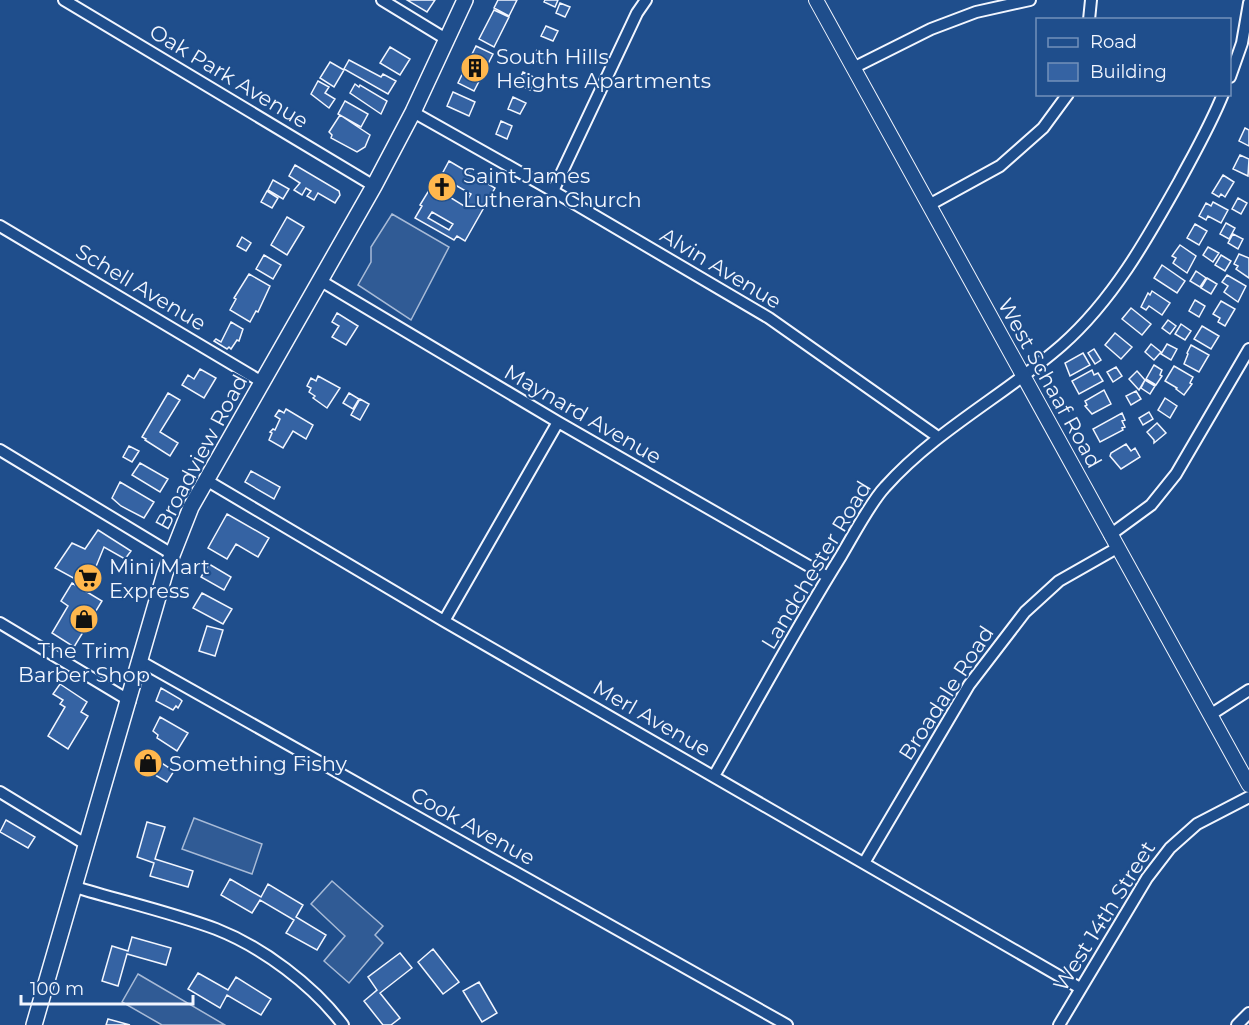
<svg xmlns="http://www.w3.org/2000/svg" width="1249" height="1025" viewBox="0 0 1249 1025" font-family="Montserrat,sans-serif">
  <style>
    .parking { fill: #305b95; stroke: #a8bbd7; stroke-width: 1.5 }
    .building { fill: #3563a3; stroke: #f2f6ff; stroke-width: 1.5; fill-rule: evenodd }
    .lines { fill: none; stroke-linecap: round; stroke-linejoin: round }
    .minor-casing { stroke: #f2f6ff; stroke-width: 14 }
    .tertiary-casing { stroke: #f2f6ff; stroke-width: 16 }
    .secondary-casing { stroke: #f2f6ff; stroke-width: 18 }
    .minor { stroke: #1f4e8c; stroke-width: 10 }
    .tertiary { stroke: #1f4e8c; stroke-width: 14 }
    .secondary { stroke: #1f4e8c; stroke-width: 15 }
    .labels { text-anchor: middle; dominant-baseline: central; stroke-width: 4.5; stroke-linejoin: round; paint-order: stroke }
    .poi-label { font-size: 21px; fill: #f2f6ff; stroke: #1f4e8c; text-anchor: start }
    .street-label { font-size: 21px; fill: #f2f6ff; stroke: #1f4e8c }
  </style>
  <rect width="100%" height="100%" fill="#1f4e8c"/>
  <path class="parking" d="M392,214L449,247L411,320L358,285L371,262V247Z
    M194,818L262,844L252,874L182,849Z
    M332,881L383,926L375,935L383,943L349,983L324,961L345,936L311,904Z
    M138,974L225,1025H162L122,1002Z"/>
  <path class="building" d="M407,0H435L427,12Z
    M498,0H517L509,16L494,8Z
    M545,0H558L555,7L544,2Z
    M560,3L570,7L565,17L556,13Z
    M494,10L509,17L494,47L479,39Z
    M546,26L558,31L553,41L541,36Z
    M476,46L493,54L474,91L458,83Z
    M390,47L410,59L400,75L380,63Z
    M537,50L547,56L543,65L532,59Z
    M349,60L381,77L383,74L396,81L388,94L344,69Z
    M330,62L344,70L334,87L320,78Z
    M523,72L536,78L530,90L518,84Z
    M318,81L329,87L325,93L335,99L329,108L311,94Z
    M355,84L359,87L360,85L387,101L381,114L350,93Z
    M453,92L475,102L469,116L447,106Z
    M513,97L526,103L520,114L508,109Z
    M345,101L368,114L361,127L338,114Z
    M340,115L370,135L365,147L357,152L331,138L332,135L329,132Z
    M501,121L512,126L507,139L496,134Z
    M1245,128L1249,130V146L1239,141Z
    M1240,155L1249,159L1248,176L1233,169Z
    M449,161L495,188L465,241L457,236L454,240L415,218L422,206L420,205L431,187H432L436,181L439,183L443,177L441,176ZM450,182L471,194L464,206L443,193ZM432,212L453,224L449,230L428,218Z
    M295,165L339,191L340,195L335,203L318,193L314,200L307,196L311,191L306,188L302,195L294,190L300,183L289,176Z
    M1223,175L1234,182L1225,197L1221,194L1219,197L1212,193Z
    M273,180L289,189L283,199L268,190Z
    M267,191L278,198L272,208L261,202Z
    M1238,198L1247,203L1241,214L1232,209Z
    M1213,202L1228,210L1221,223L1208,216L1206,220L1199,216L1206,203L1211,206Z
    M287,217L304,227L287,255L271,245Z
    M1226,223L1235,228L1229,239L1220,234Z
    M1195,224L1207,231L1199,245L1187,238Z
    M1233,234L1243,239L1238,249L1228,243Z
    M242,237L251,243L246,251L237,246Z
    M1180,245L1196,256L1187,273L1173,263L1176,258L1172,256Z
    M1208,247L1219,253L1213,262L1203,255Z
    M1239,254L1249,258V278L1236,269L1238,266L1234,264Z
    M264,255L281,265L273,279L256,269Z
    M1221,255L1231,261L1225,271L1215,265Z
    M1162,265L1185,281L1177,293L1154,278Z
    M1196,271L1206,278L1200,287L1190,281Z
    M249,274L270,286L258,312L256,311L250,322L230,310L236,299L234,298Z
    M1227,275L1246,286L1238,302L1224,292L1228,286L1222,282Z
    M1207,278L1217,284L1211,294L1201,288Z
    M1152,291L1170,303L1162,315L1149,306L1146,310L1141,307L1148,293L1150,295Z
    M1195,300L1205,306L1199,317L1189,311Z
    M1221,301L1235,309L1225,326L1218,322L1220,318L1213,314Z
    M1131,308L1151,324L1142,335L1122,319Z
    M337,313L358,326L346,345L332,337L339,326L332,322Z
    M1168,320L1176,326L1170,334L1162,328Z
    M231,322L243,329L239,341L237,340L231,349L229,347L227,349L214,341L216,339L221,342Z
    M1181,324L1191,331L1185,340L1175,334Z
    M1202,326L1219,336L1211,349L1194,339Z
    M1115,333L1132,347L1121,359L1105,345Z
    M1151,344L1161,352L1154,360L1145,352Z
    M1167,344L1177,349L1171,360L1161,354Z
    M1191,345L1209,355L1199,372L1184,364L1188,354L1187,353Z
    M1094,349L1101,360L1095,364L1088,353Z
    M1083,353L1090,365L1070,376L1065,363Z
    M1154,365L1162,370L1160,375L1162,376L1156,385L1146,379Z
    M1174,366L1193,377L1190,383L1192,384L1184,395L1176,389L1177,388L1165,381Z
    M1116,367L1122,376L1113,382L1107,372Z
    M200,369L216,378L204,398L182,385L188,375L194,379Z
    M1092,370L1094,375L1098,373L1103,381L1079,394L1072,381Z
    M1137,371L1145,380L1139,390L1129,379Z
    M318,376L340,388L327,408L313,398L315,396L309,392L311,388L307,386L311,378L316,381Z
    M1145,380L1155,386L1150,394L1141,388Z
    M1104,390L1111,404L1092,414L1085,406L1087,405L1085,401Z
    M1136,391L1141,399L1131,405L1126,396Z
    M168,393L180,400L160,432L178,443L170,456L145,440L146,439L142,437Z
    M349,393L359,399L353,409L343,403Z
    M1165,398L1177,406L1170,418L1158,410Z
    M360,399L369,404L360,420L351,415Z
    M286,409L313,425L306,439L293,431L283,448L269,440L272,433L270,432L273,429L275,430L280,419L275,416L279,410L284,413Z
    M1149,412L1153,419L1143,425L1139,418Z
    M1122,413L1125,420L1122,421L1125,427L1122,428L1123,430L1100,442L1093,429Z
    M1157,423L1166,433L1154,443V440L1147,432Z
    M1126,444L1131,451L1135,448L1140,457L1121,469L1110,456L1111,453Z
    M129,446L139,451L132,462L123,457Z
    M140,463L168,479L160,492L132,475Z
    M251,471L280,487L274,499L245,482Z
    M120,482L154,502L144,518L121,506L112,498Z
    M227,514L269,538L258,557L236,544L227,559L208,548Z
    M98,530L131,551L125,559L104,547L88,586L55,568L72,543L85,549Z
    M209,564L231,577L224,590L201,577Z
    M72,583L102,601L74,647L52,633L68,606L61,601Z
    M202,593L232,609L223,624L193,608Z
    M207,626L223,630L215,656L199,651Z
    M60,684L87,702L81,712L88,716L68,749L48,736L65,707L60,704L63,700L53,694Z
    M161,688L180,699L182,701L178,708L176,706L173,710L156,701Z
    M160,717L188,733L177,751L157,738L158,735L153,731Z
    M146,753L174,771L167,782L138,765Z
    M6,820L35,837L28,848L0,832Z
    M147,822L165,827L155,859L193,871L188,887L150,876L154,863L137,857Z
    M230,879L261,897L268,884L303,905L296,917L326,935L317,950L286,933L294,920L260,900L252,913L221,895Z
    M132,937L171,948L166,965L127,954L118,986L102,981L112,946L128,951Z
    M433,949L459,982L443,994L418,962Z
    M400,953L412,968L380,993L400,1018L391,1025H383L364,1001L377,990L368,977Z
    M198,973L228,990L236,977L271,999L261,1015L227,995L220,1008L188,989Z
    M479,982L497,1013L482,1022L463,991Z
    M108,1019L130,1025H106Z"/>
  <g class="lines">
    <g class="minor-casing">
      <path id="minor" d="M64,0L374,186
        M382,0L446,39
        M1089,20L1091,0
        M853,68L931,29L976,12L1030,0
        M1230,77L1242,43L1249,3
        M413,112L553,191L769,318L938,437
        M553,191L637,13L646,0
        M929,205L1000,166L1043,128L1068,94
        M0,226L262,382
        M321,281L558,422L828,577
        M0,450L172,554
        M206,480L444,621L1080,988
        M1110,535L1151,505L1176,474L1249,349
        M444,621L558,422
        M0,623L130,701
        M140,661L787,1025
        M1210,715L1249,690
        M714,776C756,703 796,628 841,556C853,536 870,503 885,487C936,430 1005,395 1062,345C1113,300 1147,239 1180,180C1195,152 1211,124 1223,94
        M0,792L87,845
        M864,863L969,685L1025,612L1059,581L1117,548
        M75,887C121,901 170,912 216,929C262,947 313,985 343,1025
        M1059,1025L1147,878L1170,848L1197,824L1249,797
        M1237,1025L1249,1013"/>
    </g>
    <g class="tertiary-casing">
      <path id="tertiary" d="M816,0L1249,785"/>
    </g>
    <g class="secondary-casing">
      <path id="secondary" d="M34,1025L165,573L191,507L374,186L413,112L465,0"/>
    </g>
    <use href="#minor" class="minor"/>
    <use href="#tertiary" class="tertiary"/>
    <use href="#secondary" class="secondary"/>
  </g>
  <defs>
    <g id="building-disc" transform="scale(1.5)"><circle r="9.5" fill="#ffb74d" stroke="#1f4e8c"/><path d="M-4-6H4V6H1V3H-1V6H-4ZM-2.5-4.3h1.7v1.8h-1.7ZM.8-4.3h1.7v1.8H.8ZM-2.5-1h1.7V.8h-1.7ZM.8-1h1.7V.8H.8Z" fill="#111"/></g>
    <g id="church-disc" transform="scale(1.5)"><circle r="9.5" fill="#ffb74d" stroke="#1f4e8c"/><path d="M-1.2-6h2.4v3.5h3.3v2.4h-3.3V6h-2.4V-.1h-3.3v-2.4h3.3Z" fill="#111"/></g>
    <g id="supermarket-disc" transform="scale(1.5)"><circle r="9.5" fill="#ffb74d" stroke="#1f4e8c"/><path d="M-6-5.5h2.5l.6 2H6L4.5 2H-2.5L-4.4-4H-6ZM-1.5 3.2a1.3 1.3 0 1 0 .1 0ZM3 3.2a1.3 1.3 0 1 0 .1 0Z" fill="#111"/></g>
    <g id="shop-disc" transform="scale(1.5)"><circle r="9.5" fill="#ffb74d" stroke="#1f4e8c"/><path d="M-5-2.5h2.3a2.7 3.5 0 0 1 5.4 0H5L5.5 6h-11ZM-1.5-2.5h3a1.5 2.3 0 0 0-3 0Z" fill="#111"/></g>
  </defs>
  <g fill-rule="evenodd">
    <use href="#building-disc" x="475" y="68"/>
    <use href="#church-disc" x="442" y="187"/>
    <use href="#supermarket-disc" x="88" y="578"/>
    <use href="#shop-disc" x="84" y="619"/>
    <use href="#shop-disc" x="148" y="763"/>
  </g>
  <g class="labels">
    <g class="poi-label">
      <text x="496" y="56">South Hills<tspan x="496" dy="24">Heights Apartments</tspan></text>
      <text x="463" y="175">Saint James<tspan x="463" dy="24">Lutheran Church</tspan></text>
      <text x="109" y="566">Mini Mart<tspan x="109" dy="24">Express</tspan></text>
      <text x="84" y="650" text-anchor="middle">The Trim<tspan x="84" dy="24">Barber Shop</tspan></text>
      <text x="169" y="763">Something Fishy</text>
    </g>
    <g class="street-label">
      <text transform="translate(229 76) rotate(31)">Oak Park Avenue</text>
      <text transform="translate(721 268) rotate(31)">Alvin Avenue</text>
      <text transform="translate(141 287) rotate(31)">Schell Avenue</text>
      <text transform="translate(1050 383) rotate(61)">West Schaaf Road</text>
      <text transform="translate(583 414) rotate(30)">Maynard Avenue</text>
      <text transform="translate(201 452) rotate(-62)">Broadview Road</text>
      <text transform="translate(816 565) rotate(-59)">Landchester Road</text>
      <text transform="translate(946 693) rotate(-57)">Broadale Road</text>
      <text transform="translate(652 718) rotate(30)">Merl Avenue</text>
      <text transform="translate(473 826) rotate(29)">Cook Avenue</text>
      <text transform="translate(1104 916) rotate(-58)">West 14th Street</text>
    </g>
  </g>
  <rect x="1036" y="18" width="195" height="78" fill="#1f4e8c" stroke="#7391ba" stroke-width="1.5"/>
  <rect x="1048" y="38" width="30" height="9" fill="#1f4e8c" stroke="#7391ba" stroke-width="1.5"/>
  <text x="1090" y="48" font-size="18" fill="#f2f6ff">Road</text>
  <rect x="1048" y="63" width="30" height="18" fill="#3563a3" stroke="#7391ba" stroke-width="1.5"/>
  <text x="1090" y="78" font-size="18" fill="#f2f6ff">Building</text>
  <path d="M21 995v9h172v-9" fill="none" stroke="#f2f6ff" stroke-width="3"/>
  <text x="30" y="995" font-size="18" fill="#f2f6ff" stroke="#1f4e8c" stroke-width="4.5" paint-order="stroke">100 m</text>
</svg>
